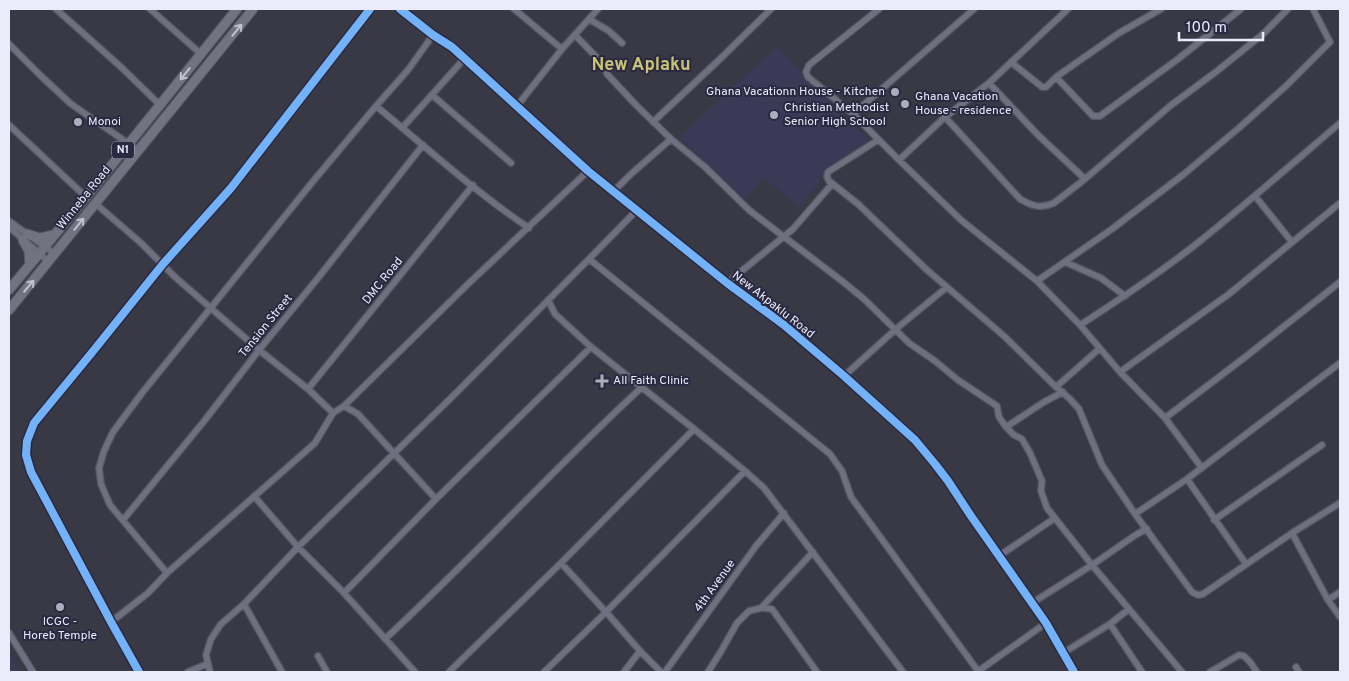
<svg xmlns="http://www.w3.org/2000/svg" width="1349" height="681" viewBox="0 0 1349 681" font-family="Overpass,sans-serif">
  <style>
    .built { fill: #3b3956 }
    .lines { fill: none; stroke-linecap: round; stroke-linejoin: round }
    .minor-casing { stroke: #565662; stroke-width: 8 }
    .highway-casing { stroke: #565662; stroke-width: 11 }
    .minor { stroke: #706f80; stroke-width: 5.5 }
    .highway { stroke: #737281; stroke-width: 9 }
    .cycleway-casing { stroke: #2a2941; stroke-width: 11 }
    .cycleway { stroke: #73b2f8; stroke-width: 8 }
    .oneway { stroke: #c1c1d0 }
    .poi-dot { fill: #adadbc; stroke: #2a2941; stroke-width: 2 }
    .labels { text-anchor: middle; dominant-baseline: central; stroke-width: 4; stroke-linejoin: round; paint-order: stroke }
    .shield { fill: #2a2941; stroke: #b1b1c3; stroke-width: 1 }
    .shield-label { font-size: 11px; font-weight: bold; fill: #ebebfb }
    .poi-label { font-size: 12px; fill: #ebebfb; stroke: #2a2941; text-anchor: start }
    .street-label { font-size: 12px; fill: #ebebfb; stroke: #2a2941 }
    .district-label { font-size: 18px; font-weight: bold; fill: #c8c375; stroke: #2a2941 }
  </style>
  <rect width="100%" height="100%" fill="#393946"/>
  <path class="built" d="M777,46L806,77L870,142L824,170L818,184L799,208L781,191L763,178L745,199L679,138Z
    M9,655H10L20,672H9Z"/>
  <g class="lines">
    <g class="minor-casing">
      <path id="minor" d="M56,9L121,67L160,105
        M150,9L201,54
        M400,9L433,35L452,47L588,171L727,283L784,325L844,376L915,440L935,464L948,481L971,516L1032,603L1046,623L1074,672
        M514,9L562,49
        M879,9L809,65L806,72L808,77L853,114L899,160L961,220L1037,281L1080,325L1120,372L1165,418L1202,468
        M1161,9L1119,33L1056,77L1093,116H1100L1178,59L1241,9
        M589,19L609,31L622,43
        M575,35L605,66L607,74L637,106L671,139L705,167L749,210L842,281L864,299L909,343L935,361L958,380L997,406L999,417L1006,427L1014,435L1022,439L1030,453L1042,481L1041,491L1047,508L1092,565L1182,672
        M9,44L41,76L71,104L138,150
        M1011,62L1042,87H1046L1056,77
        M989,83L1038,135L1085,179
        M432,95L511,163
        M376,106C426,147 475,192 529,228
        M517,106L562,49L598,9
        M853,114L974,9
        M945,117L1020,199C1032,206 1040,209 1054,203L1085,179L1170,106L1217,71L1263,34L1288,9
        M653,122L720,59L771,9
        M9,125L86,197
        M403,127L464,59
        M878,140L828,172L827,177L829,181L858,204L927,270L1004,336L1056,387L1070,399L1079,409L1102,465L1135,514L1192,592L1198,595L1203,594L1292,533L1340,503
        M899,160L945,117L989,83L1068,9
        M613,192L631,174L671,139
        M1255,196L1292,242
        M96,204L141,243L175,277L259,350L308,389L333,413
        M9,221L55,254
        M9,227L49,262
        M589,259L830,454L842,471L851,497L978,671
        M1065,262L1101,278L1125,296
        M1037,281L1112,229L1184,174L1240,127L1286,86L1330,42L1313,9
        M727,283L793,229L832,184
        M548,300L555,314L591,347L694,429L745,471L764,488L903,672
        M1080,325C1119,300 1158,274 1195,245C1244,206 1292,164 1340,123
        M1120,372L1229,294L1340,203
        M844,376L896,329L947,287
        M1056,387L1099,349
        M308,389L473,185
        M344,406L358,414L436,499
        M1165,418L1244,358L1340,282
        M1006,427L1044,402L1063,392
        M1187,479L1246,564
        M254,496L298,547L344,593L415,672
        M1135,514L1187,479L1340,363
        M123,520L205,420L259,350L318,278L423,145
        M1214,520L1322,445
        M1292,533L1328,600L1340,617
        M999,556L1055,518
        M561,563L606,612L640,651L661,672
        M167,573L110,505L101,484L99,468L104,451L113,432L142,393L310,185L376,106L408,70L433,35
        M344,593L436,499L591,347
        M1328,600L1340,592
        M1032,603L1092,565L1137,534L1147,529
        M244,604L282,672
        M761,608L813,552
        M111,622L148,593L167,573L306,451L315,443L333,413L344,406L468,284L588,171
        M1110,624L1142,672
        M9,633L33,672
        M385,639C473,558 553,469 641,388
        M1063,653L1110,624L1129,609
        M318,656L327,672
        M1296,667L1299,672
        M139,672L111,622L31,472L26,455L27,441L34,423L94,350L163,264L231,188L370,9
        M188,672L207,664
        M210,672L206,655L211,639L221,624L244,604L298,547L455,394L589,259L636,211
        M449,672L561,563L694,429
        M544,672L606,612L745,471
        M624,672L640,651
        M665,672L756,546L784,513
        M708,672L720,653L737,623L749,611L761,608L772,609L817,672
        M977,672L1046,623
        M1210,672L1239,655L1244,656L1250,662L1257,672"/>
    </g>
    <g class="highway-casing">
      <path id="highway" d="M27,234L40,238L53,235
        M23,240L29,251L30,265
        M9,290L86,197L237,9
        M9,310L253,9"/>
    </g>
    <use href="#minor" class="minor"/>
    <use href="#highway" class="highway"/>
    <g class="cycleway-casing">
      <path id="cycleway" d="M400,9L433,35L452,47L588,171L727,283L784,325L844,376L915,440L935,464L948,481L971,516L1032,603L1046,623L1074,672
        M139,672L111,622L31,472L26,455L27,441L34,423L94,350L163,264L231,188L370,9"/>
    </g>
    <use href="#cycleway" class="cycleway"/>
  </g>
  <defs><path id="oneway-shaft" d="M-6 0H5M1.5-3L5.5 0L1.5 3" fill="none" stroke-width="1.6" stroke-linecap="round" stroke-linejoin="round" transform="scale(1.25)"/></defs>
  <g class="oneway">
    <use href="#oneway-shaft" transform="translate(237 30) rotate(-51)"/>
    <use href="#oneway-shaft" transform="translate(185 74) rotate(129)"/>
    <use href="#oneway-shaft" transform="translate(79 224) rotate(-51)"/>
    <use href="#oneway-shaft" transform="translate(29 286) rotate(-50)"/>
  </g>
  <g class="poi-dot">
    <circle cx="895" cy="92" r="5"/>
    <circle cx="905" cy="104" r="5"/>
    <circle cx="774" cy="115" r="5"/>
    <circle cx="78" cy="122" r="5"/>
    <path d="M599.5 373.5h5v5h5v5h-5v5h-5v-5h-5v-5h5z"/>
    <circle cx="60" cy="607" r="5"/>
  </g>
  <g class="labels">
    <rect class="shield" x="112" y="141.5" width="22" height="17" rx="4"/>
    <g class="shield-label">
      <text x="123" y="150">N1</text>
    </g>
    <g class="poi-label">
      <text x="885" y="92" text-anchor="end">Ghana Vacationn House - Kitchen</text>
      <text x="915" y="97">Ghana Vacation<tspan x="915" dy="14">House - residence</tspan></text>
      <text x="784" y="108">Christian Methodist<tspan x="784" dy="14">Senior High School</tspan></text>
      <text x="88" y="122">Monoi</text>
      <text x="613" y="381">All Faith Clinic</text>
      <text x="60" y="622" text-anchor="middle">ICGC -<tspan x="60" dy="14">Horeb Temple</tspan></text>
    </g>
    <g class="street-label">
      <text transform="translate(84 198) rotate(-51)">Winneba Road</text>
      <text transform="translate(383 281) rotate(-51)">DMC Road</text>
      <text transform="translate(773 305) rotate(38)">New Akpaklu Road</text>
      <text transform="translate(266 326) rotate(-51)">Tension Street</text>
      <text transform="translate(715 586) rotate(-54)">4th Avenue</text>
    </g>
    <g class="district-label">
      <text x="641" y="65">New Aplaku</text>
    </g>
  </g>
  <rect width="1349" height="681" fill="none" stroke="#ebebfb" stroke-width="20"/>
  <path d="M1179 32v8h84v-8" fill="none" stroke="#ebebfb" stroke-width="2.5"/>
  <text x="1186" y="32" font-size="15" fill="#ebebfb" stroke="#2a2941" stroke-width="4" paint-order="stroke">100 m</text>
</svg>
